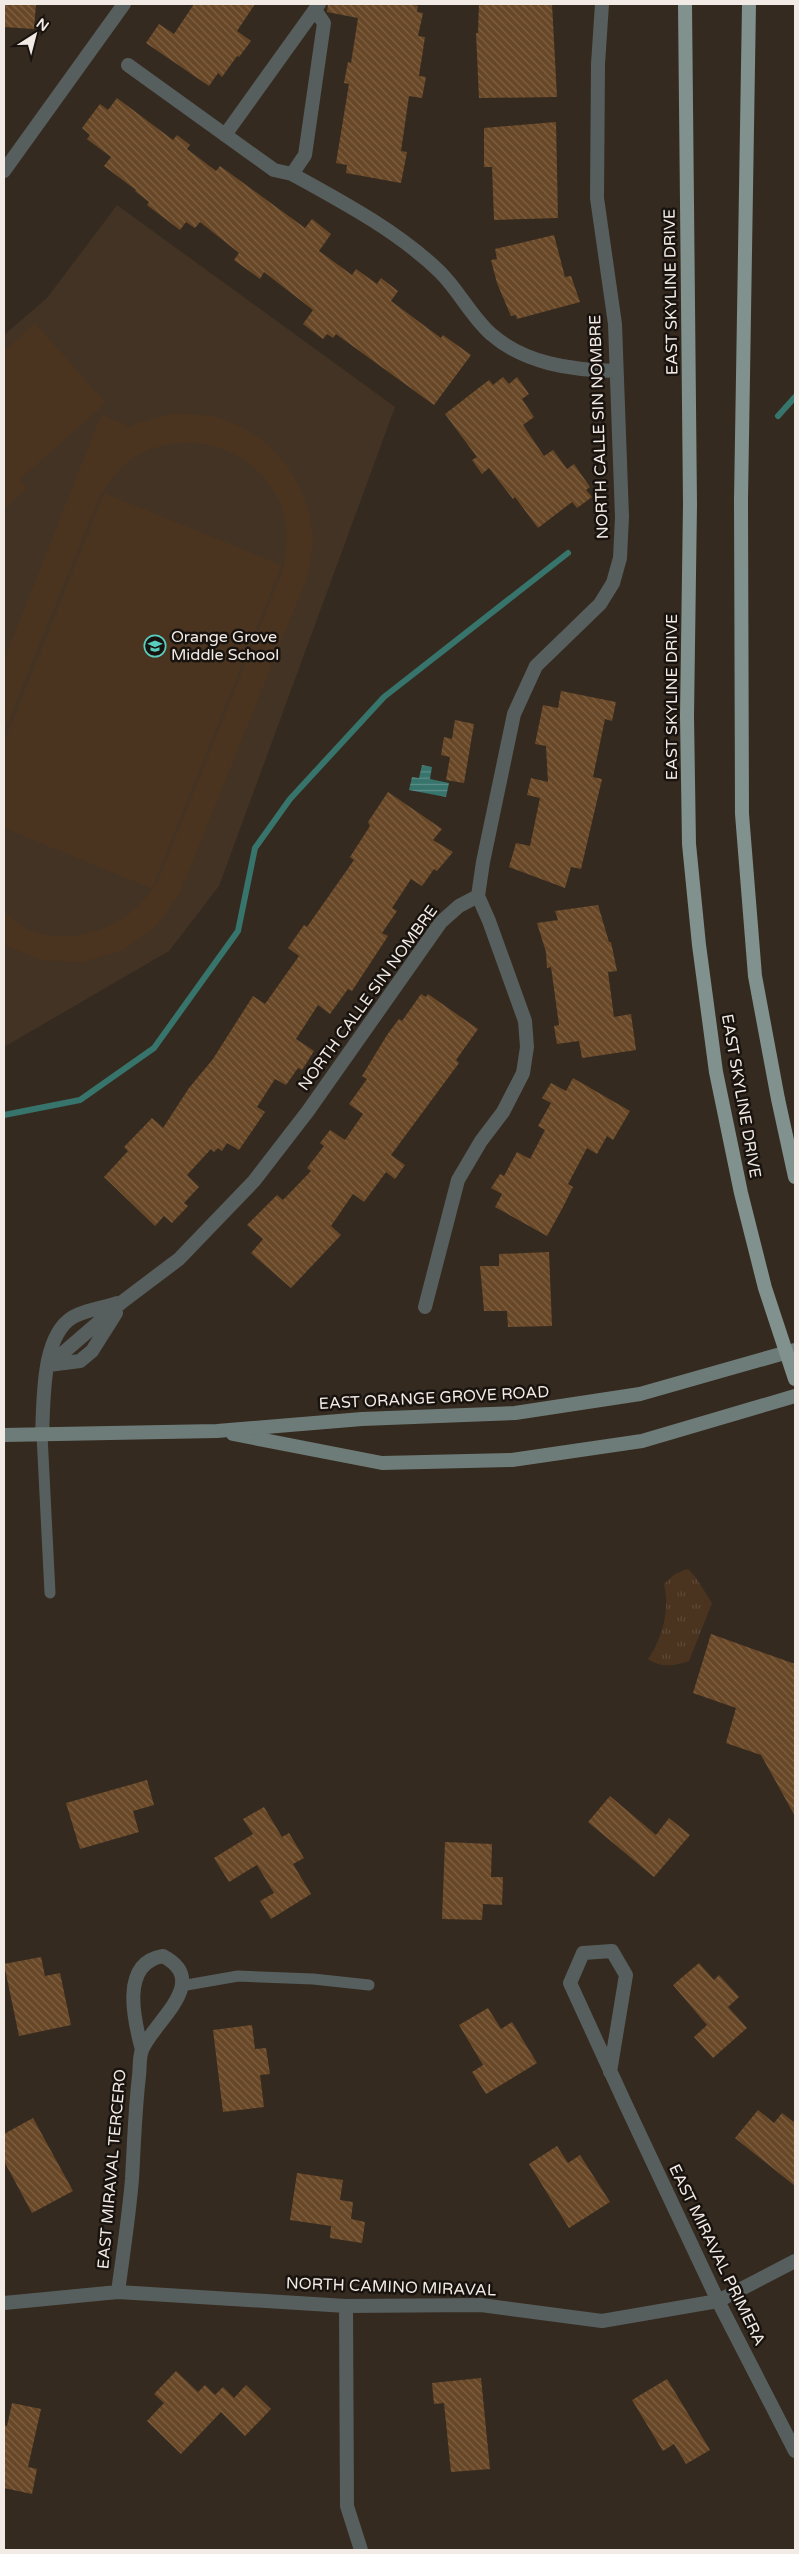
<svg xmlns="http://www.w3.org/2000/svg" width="799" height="2554" viewBox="0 0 799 2554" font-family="'Varela Round',sans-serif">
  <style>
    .built { fill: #433324 }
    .grass { fill: url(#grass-tufts) }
    .pitch { fill: #4a3420 }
    .water { fill: url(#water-rules) }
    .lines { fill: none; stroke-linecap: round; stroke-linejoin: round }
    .stream { stroke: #37746c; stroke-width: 6 }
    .building { fill: url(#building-back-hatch) }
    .service { stroke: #575f5e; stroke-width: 11 }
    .minor { stroke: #575f5e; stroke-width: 14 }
    .secondary { stroke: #6e7c79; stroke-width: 14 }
    .primary { stroke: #80918e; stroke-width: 14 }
    .labels { text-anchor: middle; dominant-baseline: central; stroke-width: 5; stroke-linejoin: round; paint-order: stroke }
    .street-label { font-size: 16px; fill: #f2eae4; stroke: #18130f }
    .poi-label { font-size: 16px; fill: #f2eae4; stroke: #18130f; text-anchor: start }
  </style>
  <defs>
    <pattern id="grass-tufts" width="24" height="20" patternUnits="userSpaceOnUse" patternTransform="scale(1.25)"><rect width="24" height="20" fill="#4a3420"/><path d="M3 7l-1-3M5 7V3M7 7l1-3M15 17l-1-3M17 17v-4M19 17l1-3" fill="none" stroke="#5c4836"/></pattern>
    <pattern id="water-rules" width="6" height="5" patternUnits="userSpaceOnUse" patternTransform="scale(1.25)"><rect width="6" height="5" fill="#37746c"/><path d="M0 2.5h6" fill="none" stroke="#5e8f88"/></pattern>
    <pattern id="building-back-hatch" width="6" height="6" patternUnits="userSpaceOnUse" patternTransform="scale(1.25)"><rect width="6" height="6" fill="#684727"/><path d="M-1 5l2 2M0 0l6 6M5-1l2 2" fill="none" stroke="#7e6246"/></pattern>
  </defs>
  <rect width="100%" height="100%" fill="#352a1f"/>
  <path class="built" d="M117,205L395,407L219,886L169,951L4,1047V335L47,298Z"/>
  <path class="grass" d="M688,1569C700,1581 703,1590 712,1603L689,1661C675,1666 661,1668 648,1659C663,1638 670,1608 664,1584L675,1574Z"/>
  <path class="pitch" d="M35,323L106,403L20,479L27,488L4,509V351Z
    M176,413C190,415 206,414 219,418C272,434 308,480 313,536C314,549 309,565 307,578L180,893L156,926L122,951L82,962L41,960L4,945V911C10,916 16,922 22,926C65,950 126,929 152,889L4,828V742L104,493L282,565L152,889L158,881L284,567C286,546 289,524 280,503C258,452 196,429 146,451C125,460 113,478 100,495L4,733V660L101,415L127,425L125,429L137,423Z"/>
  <path class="water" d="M422,765L432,767L430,779L449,783L446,797L409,790L412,777L419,778Z"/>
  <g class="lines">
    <path class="stream" d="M778,416L795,397
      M4,1115L80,1100L154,1048L238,931L255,848L290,799L384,697L568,553"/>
  </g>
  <path class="building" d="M4,4H36L34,29L4,27Z
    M194,4H255L237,31L251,41L239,57L237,56L222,77L218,73L209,86L146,43L159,24L174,34Z
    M328,4H408L418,6L417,12L423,13L418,36L425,37L419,76L426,77L422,98L409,96L401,151L407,152L401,183L346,173L347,165L336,163L349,84L344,83L348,62L351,63L358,18L327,12Z
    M479,4H552L557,97L479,98L476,33H478Z
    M117,98L173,140L177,135L190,145L187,149L216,171L220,166L305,228L312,219L331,234L319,251L352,275L356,269L377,284L381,278L398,291L391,301L441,338L443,335L471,355L434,405L336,334L333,338L327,334L323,339L303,324L313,310L264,272L260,279L234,260L239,253L200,222L195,228L186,222L180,230L147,205L149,202L135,191L136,190L104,166L111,157L87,139L90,135L82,128L100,104L108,110Z
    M556,122L558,218L494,220L492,167H484V128Z
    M554,235L565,277L571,276L580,302L517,319L516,315L511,316L497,283L491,260L497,259L495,249Z
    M503,377L509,384L517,377L529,394L522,399L534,417L523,425L544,456L553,450L567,469L574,464L590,487L586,490L592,497L577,508L572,502L538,528L515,497L513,499L489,468L482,474L472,460L477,457L445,414L489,380L493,385Z
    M561,691L616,702L612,721L605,719L593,777L602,779L581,869L571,867L565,888L509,867L516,843L530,846L540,798L527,795L531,778L548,782L546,746L535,744L543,705L558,708Z
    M455,720L474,724L464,783L446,780L450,757L441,755L444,737L452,739Z
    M388,792L442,829L433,840L453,852L437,871L434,869L422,886L411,879L392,908L397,911L382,933L388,936L352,991L348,989L330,1014L318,1005L296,1039L314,1051L302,1070L298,1068L286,1085L275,1079L257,1107L265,1112L239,1150L227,1143L222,1151L218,1148L214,1152L211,1149L187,1175L199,1187L184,1203L188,1206L172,1223L164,1216L155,1226L104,1177L128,1151L124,1147L152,1118L163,1128L189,1088L213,1059L253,996L265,1004L299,956L288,948L304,925L307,927L354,860L350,857L370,826L368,822Z
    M598,905L609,942H611L617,971L608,972L614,1017L631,1014L636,1050L582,1058L579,1041L557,1044L554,1026L559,1025L551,967L547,968L546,952L537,923L558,920L555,911Z
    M421,994L426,997L428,994L478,1029L456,1060L459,1063L391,1155L405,1165L395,1179L386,1172L364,1202L353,1194L331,1226L341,1235L291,1288L251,1253L263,1239L247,1225L277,1195L283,1200L311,1171L307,1168L324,1146L320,1143L330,1130L345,1140L363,1114L349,1104L367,1079L362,1076L387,1035L399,1019L402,1021Z
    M573,1078L630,1111L613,1140L607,1136L597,1154L587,1148L568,1184L573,1187L562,1209L547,1236L495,1207L502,1194L491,1188L500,1174L504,1176L517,1152L530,1159L545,1130L538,1126L551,1103L542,1098L551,1083L566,1091Z
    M549,1252L552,1326L508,1327L507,1311H484L480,1266H499V1254Z
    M711,1634L795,1664V1816L761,1755L726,1743L736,1708L693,1693Z
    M147,1780L154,1805L133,1811L139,1832L80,1849L66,1803Z
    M610,1796L656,1835L669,1818L690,1835L654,1877L588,1822Z
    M264,1807L282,1837L289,1833L304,1858L293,1864L311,1894L271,1919L260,1901L274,1893L257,1865L229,1882L214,1858L253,1834L243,1819Z
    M445,1842L492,1844L491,1877H503L502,1905L483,1904L482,1920L442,1919Z
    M41,1957L45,1976L60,1973L71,2025L19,2036L4,1964Z
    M699,1963L714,1980L719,1975L739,1997L728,2007L747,2028L713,2058L694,2037L707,2025L673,1985Z
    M488,2008L501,2029L512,2022L537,2063L486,2094L472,2072L483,2065L459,2025Z
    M252,2025L255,2049L266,2048L270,2074L260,2075L264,2107L223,2112L213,2030Z
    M758,2110L774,2123L782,2113L795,2123V2186L735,2138Z
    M33,2118L73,2191L32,2213L4,2161V2134Z
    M557,2146L568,2163L580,2155L610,2202L569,2228L529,2164Z
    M297,2173L343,2180L340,2200L353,2202L351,2219L365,2222L362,2243L330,2238L331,2226L290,2220Z
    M176,2371L198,2392L205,2385L215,2395L223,2387L234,2398L246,2385L271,2409L245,2436L221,2412L181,2454L147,2421L164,2403L154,2394Z
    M481,2378L490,2469L451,2472L444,2403L434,2404L432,2383Z
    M667,2379L710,2450L686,2464L674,2444L663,2451L632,2400Z
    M12,2403L41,2409L28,2467L37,2469L32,2494L4,2488V2425L7,2426Z"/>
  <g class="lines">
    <path class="service" d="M42,1435L50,1593
      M181,1986L238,1976L313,1979L369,1985"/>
    <path class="minor" d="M128,65L274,170L292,174C343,202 399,232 440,272C459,291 471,316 491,334C525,364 572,370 615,371
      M225,135L319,4
      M4,171L124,4
      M292,174L305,155L324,23L315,10
      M425,1307L458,1180L481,1141L503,1112L523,1073L527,1047L525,1021L489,921L478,896
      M49,1365L122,1302L179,1259L254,1181L308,1111L441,922L459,906L478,896L483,862L514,714L536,666L600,604L613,583L620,558L622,517L615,324L597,198L598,64L602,4
      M49,1365L80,1361L92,1351L116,1313
      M42,1435C44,1401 41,1336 73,1317C85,1310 103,1308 117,1303
      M610,2072L626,1975L612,1951L583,1953L570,1983L624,2101L718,2301L795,2451
      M118,2292C123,2254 129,2216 132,2179C134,2144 135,2110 139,2076C140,2068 139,2057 142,2050C153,2022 212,1982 163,1956C120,1963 134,2020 142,2050
      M4,2303L118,2292L346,2306L481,2305L602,2321L718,2301L795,2261
      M346,2306L347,2506L361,2550"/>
    <path class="secondary" d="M233,1434L382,1463L512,1460L642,1441L795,1396
      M4,1435L217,1431L362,1419L515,1413L640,1394L795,1350"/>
    <path class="primary" d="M685,4L690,504L687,716L689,844L699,945L716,1072L741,1193L765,1288L795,1379
      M749,4L741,500L742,814L755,976L778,1099L795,1177"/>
  </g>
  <defs>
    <g id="school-ring" transform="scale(1.125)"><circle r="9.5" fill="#18130f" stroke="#59cebf" stroke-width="1.5"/><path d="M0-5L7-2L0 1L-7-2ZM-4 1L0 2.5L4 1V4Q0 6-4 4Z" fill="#59cebf"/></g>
  </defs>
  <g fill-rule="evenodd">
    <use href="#school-ring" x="155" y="646"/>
  </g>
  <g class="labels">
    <g class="street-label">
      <text transform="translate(671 292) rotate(-91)">EAST SKYLINE DRIVE</text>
      <text transform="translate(599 427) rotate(-92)">NORTH CALLE SIN NOMBRE</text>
      <text transform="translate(672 697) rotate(-90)">EAST SKYLINE DRIVE</text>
      <text transform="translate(368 998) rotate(-54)">NORTH CALLE SIN NOMBRE</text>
      <text transform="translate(741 1096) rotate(80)">EAST SKYLINE DRIVE</text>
      <text transform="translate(434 1398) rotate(-3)">EAST ORANGE GROVE ROAD</text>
      <text transform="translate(112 2169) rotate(-85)">EAST MIRAVAL TERCERO</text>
      <text transform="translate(717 2255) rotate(64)">EAST MIRAVAL PRIMERA</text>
      <text transform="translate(391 2287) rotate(2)">NORTH CAMINO MIRAVAL</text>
    </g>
    <g class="poi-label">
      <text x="171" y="637">Orange Grove<tspan x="171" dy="18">Middle School</tspan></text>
    </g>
  </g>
  <rect width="799" height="2554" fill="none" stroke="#f2eae4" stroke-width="10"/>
  <g transform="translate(35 35) rotate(36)" stroke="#18130f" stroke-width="4" paint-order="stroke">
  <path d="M0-4L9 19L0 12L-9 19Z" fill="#f2eae4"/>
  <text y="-8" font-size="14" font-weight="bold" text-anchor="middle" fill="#f2eae4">N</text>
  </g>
</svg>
